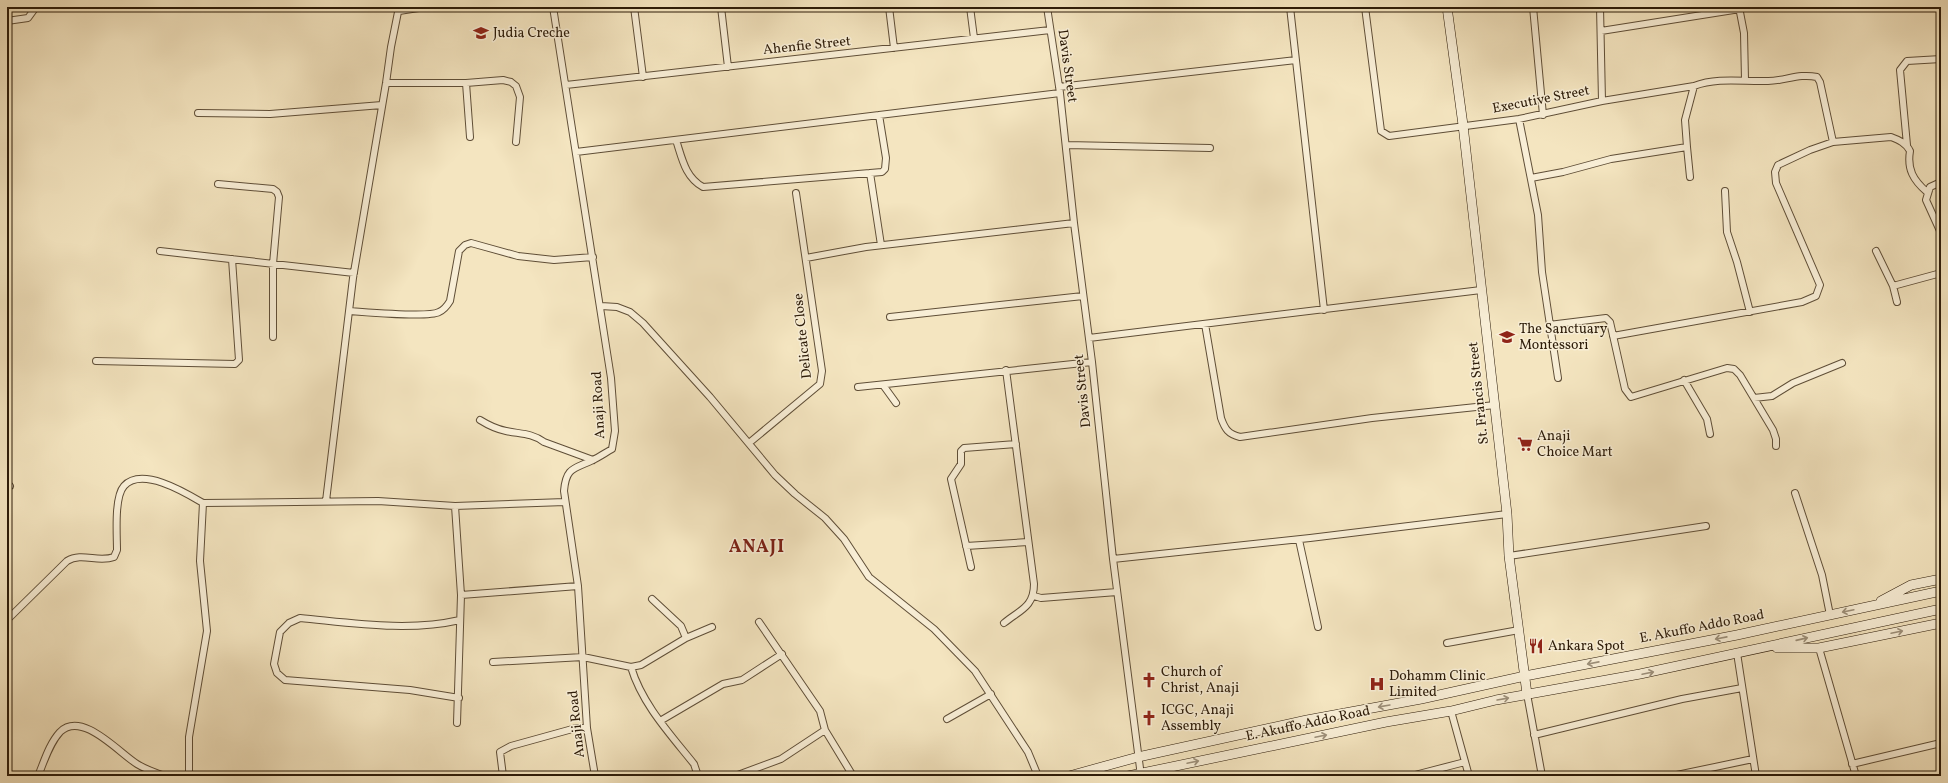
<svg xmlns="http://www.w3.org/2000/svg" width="1948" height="783" viewBox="0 0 1948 783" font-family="Vollkorn,serif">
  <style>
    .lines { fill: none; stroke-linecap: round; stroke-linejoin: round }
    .street-casing { stroke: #5f4e37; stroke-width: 8 }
    .secondary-casing { stroke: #2d1c09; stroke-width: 10 }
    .street { stroke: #f8eed6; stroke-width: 6 }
    .secondary { stroke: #f8eed6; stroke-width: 9 }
    .oneway { stroke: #9d907a }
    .labels { text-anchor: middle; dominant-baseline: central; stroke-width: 3; stroke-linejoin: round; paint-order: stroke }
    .poi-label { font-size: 14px; fill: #2d1c09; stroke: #f8eed6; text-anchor: start }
    .street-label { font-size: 14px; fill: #2d1c09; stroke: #f8eed6 }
    .district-label { font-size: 18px; font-weight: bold; letter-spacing: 1px; fill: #7a1f14; stroke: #f8eed6 }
  </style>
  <rect width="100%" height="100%" fill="#f4e5c0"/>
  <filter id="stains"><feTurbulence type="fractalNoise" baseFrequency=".005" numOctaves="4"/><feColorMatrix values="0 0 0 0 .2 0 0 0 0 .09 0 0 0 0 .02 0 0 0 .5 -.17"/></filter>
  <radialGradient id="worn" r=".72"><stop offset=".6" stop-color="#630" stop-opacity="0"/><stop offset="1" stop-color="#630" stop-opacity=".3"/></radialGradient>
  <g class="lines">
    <g class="street-casing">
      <path id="street" d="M553,7L611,378L615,431L612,449C605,453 599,457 593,460C574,469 566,467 564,491L578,586L587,728L595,776
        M634,7L643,77
        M721,7L728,67
        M889,7L894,48
        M970,7L974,38
        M1047,7L1060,93L1074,223L1092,362L1113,559L1141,776
        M1290,7L1324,310
        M1365,7L1381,131L1389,136L1519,119L1602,101L1600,7
        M1533,7L1543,115
        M1739,7L1744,33L1745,80
        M399,11L425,7
        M7,21L28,18L36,7
        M1601,31L1740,9
        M386,83H466L503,80L511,82L516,86L520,97L516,142
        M466,83L470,137
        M566,85L1050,30
        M1059,87L1296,60
        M1602,101L1694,86
        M198,113L270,114L382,105
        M1519,119L1538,215L1542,272L1558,378
        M676,140C682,158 685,177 703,187L882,172L885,169L886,158L879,115
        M1066,145L1210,148
        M1907,145L1900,70L1907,61L1941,59
        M1687,147L1685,120L1694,86C1718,77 1744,82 1768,81C1785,81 1799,73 1817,77L1820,82L1833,142
        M576,152L1060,93
        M870,173L881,245
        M1531,178L1563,172L1611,159L1687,147L1690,177
        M1941,182L1930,187L1926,200L1941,233
        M218,184L273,189L277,192L279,197L273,264V337
        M1725,191L1727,232L1737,262L1750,312
        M160,251L354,273
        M1876,251L1893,286L1941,273
        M806,258L866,247L1074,223
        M1893,286L1897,302
        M601,306L617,307L630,312L643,323L710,397L775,475L795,494L825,518L844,539L869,577L934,629L975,671L1028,752L1038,776
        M349,311C365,312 428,318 439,312C444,310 447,306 450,301L459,251L465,245L471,243L518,256L554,260L593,257
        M890,317L1083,296
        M1205,324L1221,418C1225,429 1228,434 1240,437L1372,418L1495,405
        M1549,325L1606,318L1610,322L1625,389L1631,397L1727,368L1734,369L1740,375L1773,430L1776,439V446
        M1613,336L1802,302L1816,296L1820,285L1776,183L1775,172L1778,165L1810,150L1833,142L1891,137C1899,140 1906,143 1910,151C1907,169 1913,180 1927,192
        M1089,338L1481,290
        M96,361L235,364L239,360L232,259
        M1684,380L1707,419L1710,434
        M883,385L896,403
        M858,387L1092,362
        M1754,398L1772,396L1793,383L1842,363
        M480,420C488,425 496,429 506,431C520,434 532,433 544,442L593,460
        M749,443L820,384L822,371L796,193
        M7,487L10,486
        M1795,493L1822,575L1830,615
        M326,501L353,278L386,83L391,47L399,7
        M455,506L461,595L457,723
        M1299,540L1318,627
        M966,546L1028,542
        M1509,556L1706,526
        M1113,559L1310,538L1507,514
        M971,567L951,479L961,464V451L964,448L1016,444
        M461,595L578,586
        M1034,596L1041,598L1117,592
        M652,599L681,626L686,638
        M7,620L67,561C82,552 98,563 114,557L117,550C117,535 114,497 124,486C142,466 186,493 203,503
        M759,622L820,711L825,730L853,776
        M1004,623C1020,610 1034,607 1034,584L1006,370
        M1447,643L1519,630
        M1819,648L1856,776
        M1737,653L1756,776
        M493,662L583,657L631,667L641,665L686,638L712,627
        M631,667C642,704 670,734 694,764L698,776
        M1527,694L1542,776
        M459,698L410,690L285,680L277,673L274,664L280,632L289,623L300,618C353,623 408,632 460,620
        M1451,711L1469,776
        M947,719L991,694
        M660,721L723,684L742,680L782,654
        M1534,735L1682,699L1742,688
        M1852,764L1941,743
        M38,776C44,762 49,744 60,732C82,710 119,753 137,764C145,769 156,773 165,776
        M189,776V737L207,631L200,561L203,503L378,501L455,506L565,502
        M503,776L500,752L511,746L576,728H587
        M735,776L781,759L825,730
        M1411,776L1465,762
        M1672,776L1753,759"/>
    </g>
    <g class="secondary-casing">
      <path id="secondary" d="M1447,7L1463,125L1507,514L1509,556L1527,694
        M1881,601L1911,585L1941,579
        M1777,648H1819L1941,623
        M1069,776L1138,757L1307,720L1421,699L1525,676L1737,635L1941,591
        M1128,776L1386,722L1451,711L1496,700L1640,674L1941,609"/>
    </g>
    <use href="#street" class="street"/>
    <use href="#secondary" class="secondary"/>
  </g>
  <defs><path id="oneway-shaft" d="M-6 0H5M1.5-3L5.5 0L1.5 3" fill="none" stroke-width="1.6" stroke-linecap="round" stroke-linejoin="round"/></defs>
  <g class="oneway">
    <use href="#oneway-shaft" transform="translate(1848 611) rotate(168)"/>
    <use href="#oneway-shaft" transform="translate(1897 632) rotate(-12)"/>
    <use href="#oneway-shaft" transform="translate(1721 638) rotate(169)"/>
    <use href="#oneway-shaft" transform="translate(1802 639) rotate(-13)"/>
    <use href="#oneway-shaft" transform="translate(1593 663) rotate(169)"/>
    <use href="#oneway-shaft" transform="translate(1648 673) rotate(-12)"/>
    <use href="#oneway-shaft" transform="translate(1503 699) rotate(-10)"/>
    <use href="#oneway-shaft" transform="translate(1384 706) rotate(170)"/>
    <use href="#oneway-shaft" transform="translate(1321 736) rotate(-12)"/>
    <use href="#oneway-shaft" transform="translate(1193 762) rotate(-12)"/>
  </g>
  <defs>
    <g id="school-bare" transform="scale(1.2)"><path d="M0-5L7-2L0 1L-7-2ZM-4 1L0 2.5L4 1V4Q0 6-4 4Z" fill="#8f2418" stroke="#f8eed6" stroke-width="2.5" paint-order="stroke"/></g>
    <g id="supermarket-bare" transform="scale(1.2)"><path d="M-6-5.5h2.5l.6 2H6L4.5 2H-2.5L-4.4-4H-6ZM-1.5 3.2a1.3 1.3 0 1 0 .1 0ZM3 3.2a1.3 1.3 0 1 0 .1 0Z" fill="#8f2418" stroke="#f8eed6" stroke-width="2.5" paint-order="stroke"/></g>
    <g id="restaurant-bare" transform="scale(1.2)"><path d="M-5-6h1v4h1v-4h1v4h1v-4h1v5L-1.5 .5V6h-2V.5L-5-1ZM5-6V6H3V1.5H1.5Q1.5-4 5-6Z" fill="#8f2418" stroke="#f8eed6" stroke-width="2.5" paint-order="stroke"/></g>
    <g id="church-bare" transform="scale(1.2)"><path d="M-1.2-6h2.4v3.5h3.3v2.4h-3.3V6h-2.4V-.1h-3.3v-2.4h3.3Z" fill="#8f2418" stroke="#f8eed6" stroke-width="2.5" paint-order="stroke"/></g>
    <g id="hospital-bare" transform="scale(1.2)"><path d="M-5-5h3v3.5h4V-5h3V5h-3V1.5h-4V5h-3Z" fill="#8f2418" stroke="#f8eed6" stroke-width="2.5" paint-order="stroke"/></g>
  </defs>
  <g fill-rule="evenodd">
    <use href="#school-bare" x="481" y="33"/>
    <use href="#school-bare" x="1507" y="337"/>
    <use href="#supermarket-bare" x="1525" y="444"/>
    <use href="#restaurant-bare" x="1536" y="646"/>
    <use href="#church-bare" x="1149" y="680"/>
    <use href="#hospital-bare" x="1377" y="684"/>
    <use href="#church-bare" x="1149" y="718"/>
  </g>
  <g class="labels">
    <g class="poi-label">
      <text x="493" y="33">Judia Creche</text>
      <text x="1519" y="329">The Sanctuary<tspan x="1519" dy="16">Montessori</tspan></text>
      <text x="1537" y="436">Anaji<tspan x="1537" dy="16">Choice Mart</tspan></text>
      <text x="1548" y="646">Ankara Spot</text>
      <text x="1161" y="672">Church of<tspan x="1161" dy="16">Christ, Anaji</tspan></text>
      <text x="1389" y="676">Dohamm Clinic<tspan x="1389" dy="16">Limited</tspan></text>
      <text x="1161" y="710">ICGC, Anaji<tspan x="1161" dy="16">Assembly</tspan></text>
    </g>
    <g class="street-label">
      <text transform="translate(807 46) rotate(-6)">Ahenfie Street</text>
      <text transform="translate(1067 66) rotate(82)">Davis Street</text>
      <text transform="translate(1541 100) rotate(-11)">Executive Street</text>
      <text transform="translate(803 336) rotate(-96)">Delicate Close</text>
      <text transform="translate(1083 391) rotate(-96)">Davis Street</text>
      <text transform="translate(1479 393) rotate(-96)">St. Francis Street</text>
      <text transform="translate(599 405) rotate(-93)">Anaji Road</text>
      <text transform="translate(1702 627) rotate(-11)">E. Akuffo Addo Road</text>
      <text transform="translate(577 724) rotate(-96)">Anaji Road</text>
      <text transform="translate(1308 724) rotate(-12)">E. Akuffo Addo Road</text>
    </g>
    <g class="district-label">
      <text x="757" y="547">ANAJI</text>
    </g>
  </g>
  <rect width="1948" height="783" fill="none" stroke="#f4e5c0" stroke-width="24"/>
  <rect x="8" y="8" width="1932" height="767" fill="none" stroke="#2d1c09" stroke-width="2"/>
  <rect x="12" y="12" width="1924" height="759" fill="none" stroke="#2d1c09"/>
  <rect width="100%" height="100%" filter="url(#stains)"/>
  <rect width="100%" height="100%" fill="url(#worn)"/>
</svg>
